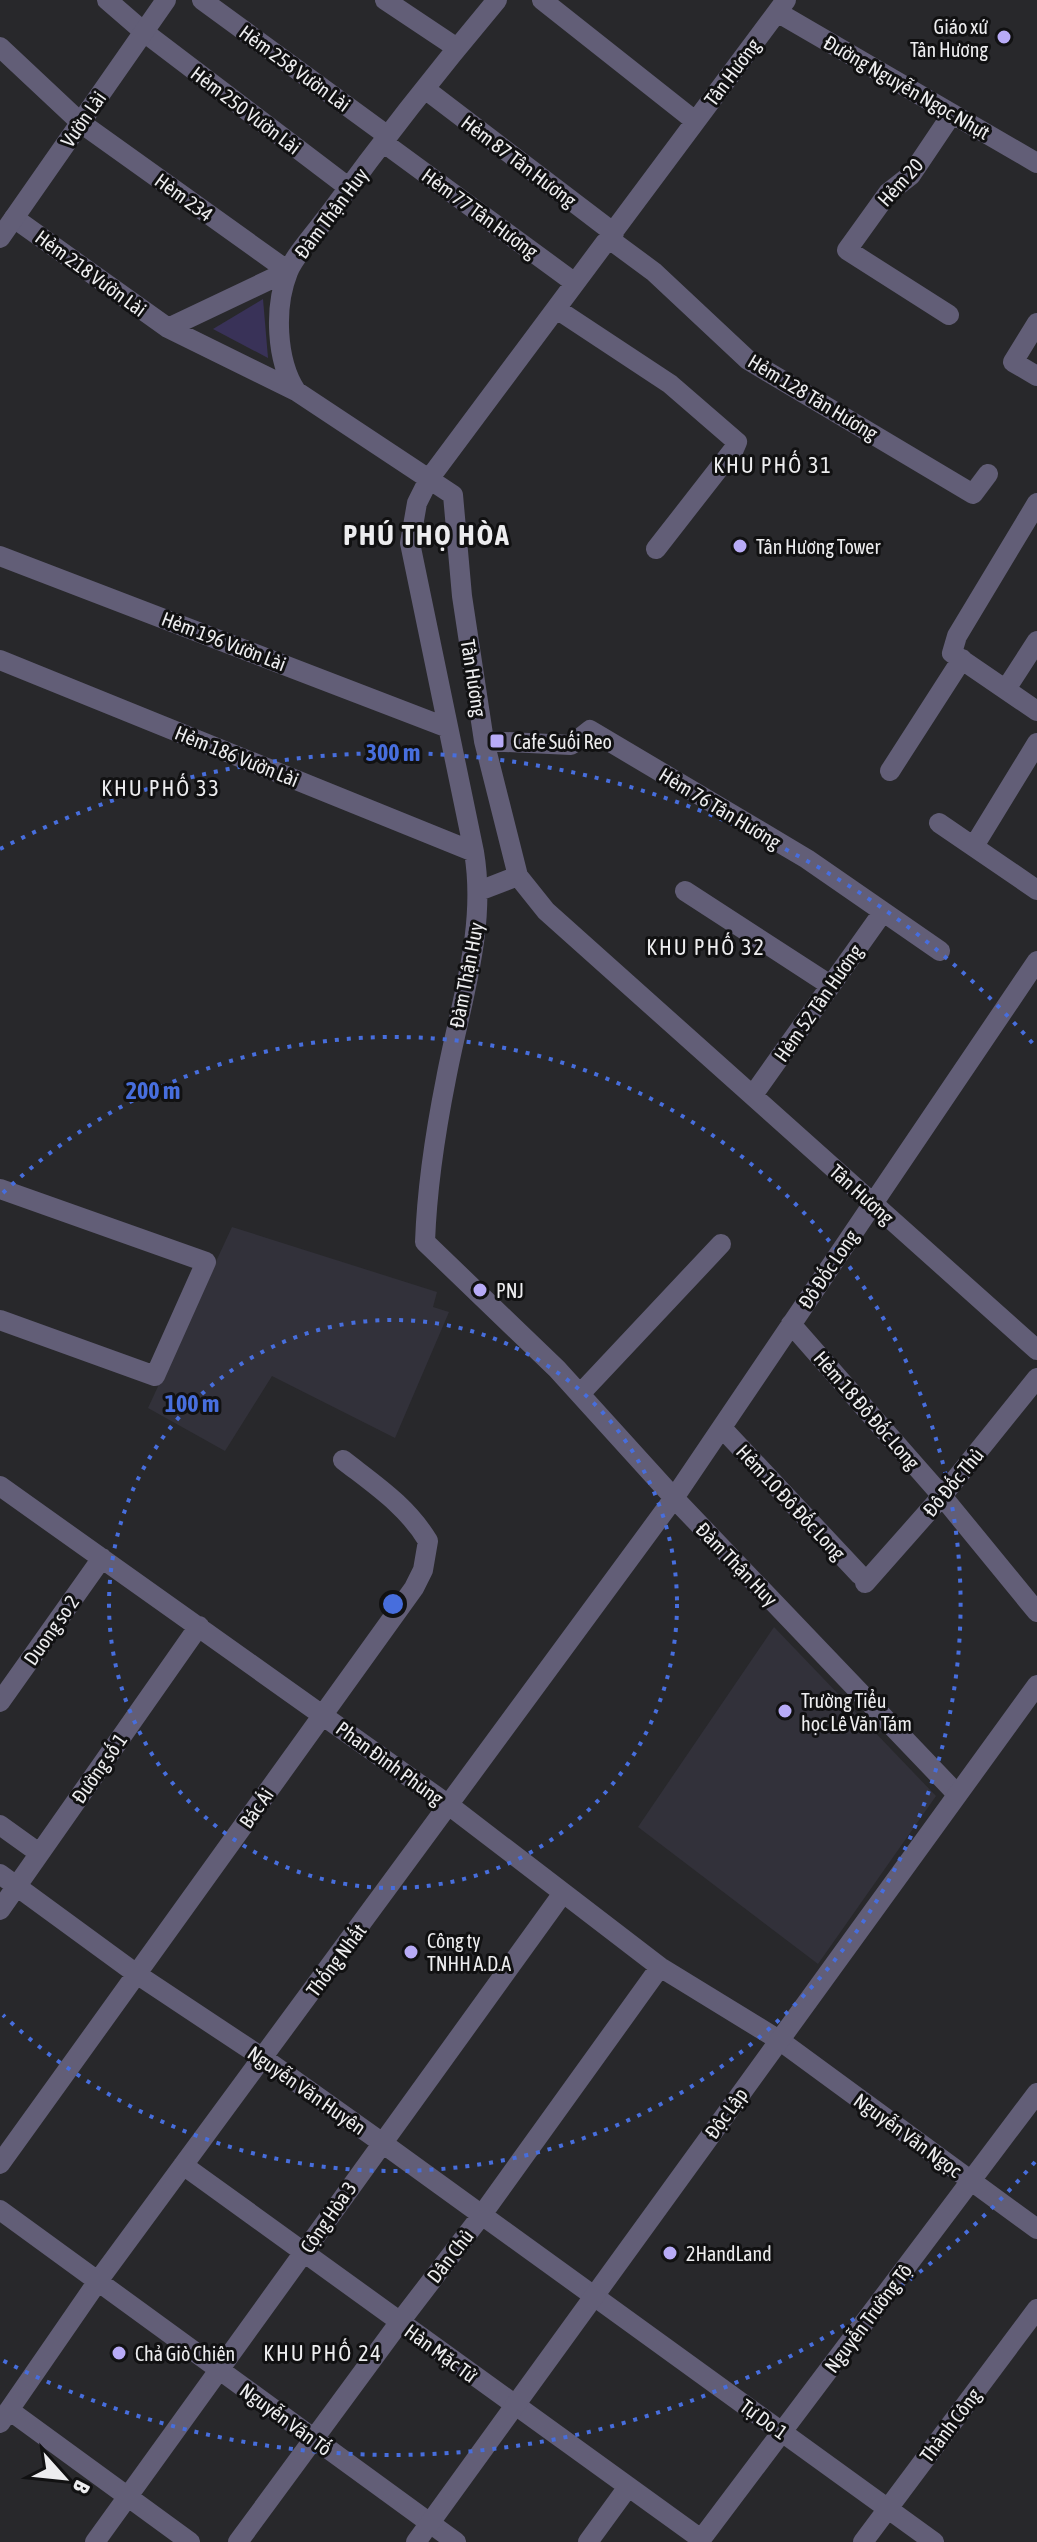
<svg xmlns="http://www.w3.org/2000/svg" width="1037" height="2542" viewBox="0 0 1037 2542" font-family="'Asap Condensed',sans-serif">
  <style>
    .built { fill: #32313a }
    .green { fill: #393258 }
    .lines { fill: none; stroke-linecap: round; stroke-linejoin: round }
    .minor { stroke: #625e77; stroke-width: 20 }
    .tertiary { stroke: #625e77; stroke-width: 20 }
    .ring { fill: none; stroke: #476edd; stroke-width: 4; stroke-dasharray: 4 8 }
    .poi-dot { fill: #b8abf7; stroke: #111112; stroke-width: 3 }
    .labels { text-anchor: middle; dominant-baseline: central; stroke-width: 6; stroke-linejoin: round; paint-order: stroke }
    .poi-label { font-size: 20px; fill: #ededef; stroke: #111112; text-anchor: start }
    .street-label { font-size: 20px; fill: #ededef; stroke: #111112 }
    .neighbourhood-label { font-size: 22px; letter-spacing: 2px; fill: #ededef; stroke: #111112 }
    .district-label { font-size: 28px; font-weight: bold; letter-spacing: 2px; fill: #ededef; stroke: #111112 }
    .centre { fill: #476edd; stroke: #111112; stroke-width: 4 }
    .ring-label { font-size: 24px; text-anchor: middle; font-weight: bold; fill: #476edd; stroke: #111112; stroke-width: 6; stroke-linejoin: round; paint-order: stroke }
  </style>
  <rect width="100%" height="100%" fill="#28282b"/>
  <path class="built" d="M232,1227L437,1292L433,1307L449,1312L395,1438L272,1376L225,1451L148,1408Z
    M774,1627L936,1796L818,1964L638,1827Z"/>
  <path class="green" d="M263,299L268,358L213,329Z"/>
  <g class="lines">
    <path class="minor" d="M107,0L144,32L348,187
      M202,0L388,136
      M385,0L457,48
      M497,0C439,69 383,140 330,213C319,228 294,256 288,272C274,307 276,360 296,391L453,495L462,596L484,741L518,876L546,911L1037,1350
      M542,0L695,121
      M786,0L429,479L417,503L410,543L474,852C487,929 460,1004 446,1079C435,1134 427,1187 425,1242L557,1369L674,1498L957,1794
      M777,12L1037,163
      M0,47L81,123L288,271L168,328
      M425,89L614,233
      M384,143L575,283
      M14,218L168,328L296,391
      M608,238L654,272L748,360L973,494L988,474
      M558,310L670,384L737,442L734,449L656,549
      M949,315L847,250L888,193L911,175L952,114
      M1037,323L1013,362L1037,376
      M1037,503L957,636L952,653L1037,711
      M0,556L448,728
      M0,660L474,852
      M1006,689L1037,641
      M484,741L571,745L590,730L807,859L940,951
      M890,771L962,659
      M939,823L1037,890
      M974,846L1037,743
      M479,891L518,876
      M685,891L830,985
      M753,1095L883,912
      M0,1189L206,1262L155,1376L0,1320
      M791,1324L942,1496L1037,1612
      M580,1394L721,1244
      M722,1428L860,1575
      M0,1486L450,1806L660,1967L779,2040L1037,2229
      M865,1583L942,1496L1037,1378
      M0,1702L102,1558
      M0,1825L39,1853
      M0,1874L138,1975L263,2058L381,2142L934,2542
      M0,1910L199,1626
      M0,2164L414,1588L423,1570L428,1541C407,1506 375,1485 343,1460
      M183,2165L701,2539
      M0,2210L456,2542
      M9,2410L190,2542
      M0,2423L98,2281L674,1498L1037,961
      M95,2542L563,1893
      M238,2542L399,2323L481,2216L660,1967
      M588,2542L628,2487
      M699,2542L1037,2093
      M863,2542L1037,2309"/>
    <path class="tertiary" d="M0,238L166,0
      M416,2542L1037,1685"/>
  </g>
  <g class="ring">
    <circle cx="393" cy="1604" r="284"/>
    <path d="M3 1193A567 567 0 1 1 3 2015"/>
    <path d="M1035 2162A851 851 0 0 1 0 2359M0 849A851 851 0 0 1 1035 1046"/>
  </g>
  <g class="poi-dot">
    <circle cx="1004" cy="37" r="8"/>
    <circle cx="740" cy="546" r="8"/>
    <rect x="489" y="733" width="16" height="16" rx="4"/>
    <circle cx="480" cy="1290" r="8"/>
    <circle cx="785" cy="1711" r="8"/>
    <circle cx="411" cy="1952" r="8"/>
    <circle cx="670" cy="2253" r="8"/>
    <circle cx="119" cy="2353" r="8"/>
  </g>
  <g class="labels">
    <g class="poi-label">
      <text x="988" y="26" text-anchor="end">Giáo xứ<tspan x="988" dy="23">Tân Hương</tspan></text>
      <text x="756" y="546">Tân Hương Tower</text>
      <text x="513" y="741">Cafe Suối Reo</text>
      <text x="496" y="1290">PNJ</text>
      <text x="801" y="1700">Trường Tiểu<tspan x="801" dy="23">học Lê Văn Tám</tspan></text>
      <text x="427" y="1940">Công ty<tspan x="427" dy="23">TNHH A.D.A</tspan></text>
      <text x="686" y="2253">2HandLand</text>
      <text x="135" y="2353">Chả Giò Chiên</text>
    </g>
    <g class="street-label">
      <text transform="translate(295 68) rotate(36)">Hẻm 258 Vườn Lài</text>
      <text transform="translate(732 72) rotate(-53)">Tân Hương</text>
      <text transform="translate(907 87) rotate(30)">Đường Nguyễn Ngọc Nhựt</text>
      <text transform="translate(246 110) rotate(37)">Hẻm 250 Vườn Lài</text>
      <text transform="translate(83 119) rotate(-55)">Vườn Lài</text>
      <text transform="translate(519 161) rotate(37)">Hẻm 87 Tân Hương</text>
      <text transform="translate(900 182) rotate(-48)">Hẻm 20</text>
      <text transform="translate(184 197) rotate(36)">Hèm 234</text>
      <text transform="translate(331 213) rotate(-53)">Đàm Thận Huy</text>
      <text transform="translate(480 213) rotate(36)">Hẻm 77 Tân Hương</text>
      <text transform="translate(91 273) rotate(36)">Hẻm 218 Vườn Lài</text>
      <text transform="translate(813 397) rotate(31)">Hẻm 128 Tân Hương</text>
      <text transform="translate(224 641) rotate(21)">Hẻm 196 Vườn Lài</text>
      <text transform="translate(474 678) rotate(81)">Tân Hương</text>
      <text transform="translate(237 756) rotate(22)">Hẻm 186 Vườn Lài</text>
      <text transform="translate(720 808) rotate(31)">Hẻm 76 Tân Hương</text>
      <text transform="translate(466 975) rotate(-79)">Đàm Thận Huy</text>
      <text transform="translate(818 1003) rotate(-55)">Hẻm 52 Tân Hương</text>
      <text transform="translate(862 1194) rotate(42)">Tân Hương</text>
      <text transform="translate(828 1269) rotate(-56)">Đô Đốc Long</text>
      <text transform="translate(867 1410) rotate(49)">Hẻm 18 Đô Đốc Long</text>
      <text transform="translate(953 1482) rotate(-50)">Đô Đốc Thủ</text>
      <text transform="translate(791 1502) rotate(47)">Hẻm 10 Đô Đốc Long</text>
      <text transform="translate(737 1564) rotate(46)">Đàm Thận Huy</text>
      <text transform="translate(51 1630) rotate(-55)">Duong so 2</text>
      <text transform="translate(390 1763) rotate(36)">Phan Đình Phùng</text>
      <text transform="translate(99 1768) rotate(-55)">Đường số 1</text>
      <text transform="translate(256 1808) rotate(-55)">Bác Ái</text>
      <text transform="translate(336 1960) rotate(-53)">Thống Nhất</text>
      <text transform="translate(307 2090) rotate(35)">Nguyễn Văn Huyên</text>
      <text transform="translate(726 2113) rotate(-54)">Độc Lập</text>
      <text transform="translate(908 2135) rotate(36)">Nguyễn Văn Ngọc</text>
      <text transform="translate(328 2217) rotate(-55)">Cộng Hòa 3</text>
      <text transform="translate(450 2256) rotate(-52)">Dân Chủ</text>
      <text transform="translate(868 2318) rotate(-53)">Nguyễn Trường Tộ</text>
      <text transform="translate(441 2353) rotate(36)">Hàn Mặc Tử</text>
      <text transform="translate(286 2419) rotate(36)">Nguyễn Văn Tố</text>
      <text transform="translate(764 2419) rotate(36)">Tự Do 1</text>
      <text transform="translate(950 2425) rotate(-53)">Thành Công</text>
    </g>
    <g class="neighbourhood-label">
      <text x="773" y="465">KHU PHỐ 31</text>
      <text x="161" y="788">KHU PHỐ 33</text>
      <text x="706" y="947">KHU PHỐ 32</text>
      <text x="323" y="2353">KHU PHỐ 24</text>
    </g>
    <g class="district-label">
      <text x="427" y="535">PHÚ THỌ HÒA</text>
    </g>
  </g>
  <circle cx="393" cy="1604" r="12" class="centre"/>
  <g class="ring-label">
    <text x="393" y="761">300 m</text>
    <text x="153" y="1099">200 m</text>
    <text x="192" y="1412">100 m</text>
  </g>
  <g transform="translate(64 2478) rotate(117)" stroke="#111112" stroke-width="6" paint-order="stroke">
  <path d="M0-6L14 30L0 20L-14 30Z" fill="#ededef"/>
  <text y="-12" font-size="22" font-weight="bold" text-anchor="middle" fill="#ededef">B</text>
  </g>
</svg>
